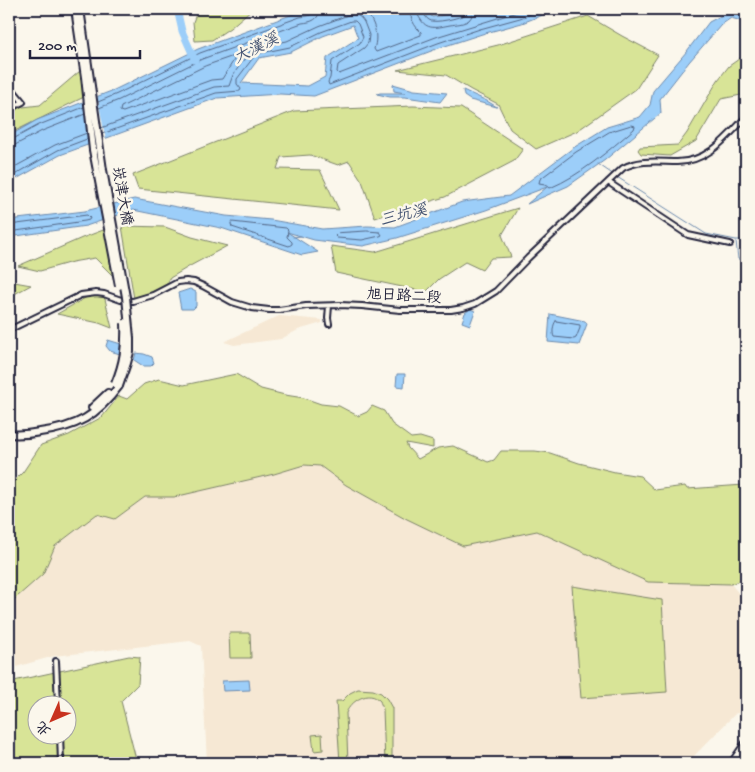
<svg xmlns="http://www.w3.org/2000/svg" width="755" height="772" viewBox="0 0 755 772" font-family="'Gochi Hand','LXGW WenKai TC',sans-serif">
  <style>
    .built { fill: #f6e8d4 }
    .green { fill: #d8e497; stroke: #7d8369; fill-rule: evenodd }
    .water { fill: #9ccef9; stroke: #6b89ad; fill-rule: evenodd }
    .pier { fill: #fbf7ec }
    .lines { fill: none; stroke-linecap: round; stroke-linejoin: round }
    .shore { stroke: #536787; stroke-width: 1 }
    .stream { stroke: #6b89ad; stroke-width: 1 }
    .river { stroke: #9ccef9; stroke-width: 7 }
    .street-casing { stroke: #22223b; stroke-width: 8 }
    .primary-casing { stroke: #22223b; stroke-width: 10 }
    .street { stroke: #fbf7ec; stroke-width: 4 }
    .primary { stroke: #fbf7ec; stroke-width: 6 }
    .primary-bridge-casing { stroke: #22223b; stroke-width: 10; stroke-linecap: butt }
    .primary-bridge { stroke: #fbf7ec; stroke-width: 6 }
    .labels { text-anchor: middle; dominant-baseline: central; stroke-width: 5; stroke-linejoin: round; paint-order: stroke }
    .street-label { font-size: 15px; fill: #22223b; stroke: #fbf7ec }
    .water-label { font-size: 16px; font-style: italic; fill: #475674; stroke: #fbf7ec }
  </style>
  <rect width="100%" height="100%" fill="#fbf7ec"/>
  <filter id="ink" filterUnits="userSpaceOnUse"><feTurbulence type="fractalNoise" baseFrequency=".02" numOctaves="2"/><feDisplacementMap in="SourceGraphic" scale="10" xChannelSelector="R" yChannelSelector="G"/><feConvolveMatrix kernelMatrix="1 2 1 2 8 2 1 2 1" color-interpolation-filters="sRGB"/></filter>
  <g filter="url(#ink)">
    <path class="built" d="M279,316L322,320V323L298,330L281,339L234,345L224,342Z
      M304,465L320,466L346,485L407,519L463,546L537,531L648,582L731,584L745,601L746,602V715L736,713L691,759L679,763H207L201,646L190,641L54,656L9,669V604L43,574L55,546L97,513L115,519L145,497H174L274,474Z"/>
    <path class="green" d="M198,9H252L230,28L212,40L195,41L193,22Z
      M588,16L622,36L658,55L636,89L577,131L536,149L510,129L498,104L471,90L446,75L397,70L498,45Z
      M746,54V94L721,99L696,141L670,156L641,154L638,150L640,147L678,145L687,133L718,80L729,66Z
      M80,71L84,97L9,134V95L12,94L23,107L40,105Z
      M413,106L461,108L523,149L514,161L445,197L375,218L362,181L349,161L338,165L310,155L281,157L277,169L320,170L339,210L138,189L133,175L294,111Z
      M518,208L502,235L511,257L491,258L482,270L465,262L439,279L426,292L336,273L331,246L375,252Z
      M122,226L165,227L192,237L227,246L190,266L170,278L166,286L134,299Z
      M106,229L114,277L95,258L72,262L40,271L18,266L82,238Z
      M9,281L31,285L9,297Z
      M94,293L100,294L105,299L112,328L99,323L57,314Z
      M236,374L261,389L285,395L304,398L321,404L339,406L358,416L367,412L372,406L384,411L392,424L411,438L420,437L433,441V448L406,443L408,448L418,459L438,448L453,446L488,462L494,460L501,451H535L550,453L579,463L615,472L640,476L655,490L685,486L687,489L744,485L746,484V579H744L731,584L648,582L537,531L463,546L407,519L346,485L320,466L304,465L274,474L174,497H145L115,519L97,514L55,546L43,574L9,604V486L23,472L41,445L69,435L102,417L119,396L127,399L144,384L159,379L184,385Z
      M572,586L662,600L667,692L581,698Z
      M229,633H250L251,658H230Z
      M129,656L140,657L138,684L121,701L137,763H9V682ZM38,704H68V734H38Z
      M358,689L373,690L381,693L387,699L392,708V763H385L383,709C383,708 380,702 380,701C369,689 351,701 346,713L348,763H340L336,701H342L350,693Z
      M322,734L323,750L314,751L312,735Z"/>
    <path class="water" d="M330,9H427L432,17L458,13L466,9H558L522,23L482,34L439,48L314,96L280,94L217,98L60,155L9,183V136L37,120L114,90L198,49L299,12ZM353,25L358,38L327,58L325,77L308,86L241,83L259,58L291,52L323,36Z
      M734,9H746V23L745,22L731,18L721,25L689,62L660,99L661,113L605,160L568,186L527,204L547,187L486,210L397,238L363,246L314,240L287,232L318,252L302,255L221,228L133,210L86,226L9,237V220L85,211L134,199L226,216L271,220L322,229L367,226L395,227L462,202L509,196L573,148L607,127L640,117L650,105L653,91L687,51L709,22Z
      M393,84L414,90L447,93L440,102L405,97H390L377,94L380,93H405L394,91Z
      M463,90L487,101L497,107L470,100L464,96Z
      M190,289L196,292V306L193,309H181L178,293Z
      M470,309L475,311L470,325L462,322L465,313Z
      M550,314L585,321L587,324L579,345L548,342Z
      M108,340L121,344L120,354L110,351L106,346Z
      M136,353L144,354L152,357L154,363L151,366H143L134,360Z
      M397,374H405L404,387L396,386Z
      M249,680L250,690L223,691L222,681Z"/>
    <path class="pier" d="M97,94L106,141L92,146L85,99Z"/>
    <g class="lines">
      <path class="shore" d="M361,9C374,17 379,35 374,49L376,52L421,35V32C414,26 410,18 410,9
        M417,9C417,13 418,16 421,20C428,31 439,27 450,25C456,24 464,24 469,20C472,17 473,13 473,9
        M423,9C424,12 425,18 429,20C434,24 460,18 466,14L467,9
        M231,57H234V60L222,79L211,80L123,112L120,111L121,107L205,66Z
        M98,102L117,94L200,53L300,17C306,16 313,17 314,9
        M99,108L119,100L202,59L302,23C312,22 319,20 320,9
        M632,125L635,126L634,129C608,151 581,175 550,188L545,184L539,183L540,179L576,152L609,132Z
        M101,128L214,87L229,86L233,75L250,51L254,48L287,41L319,26L348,15H357L361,18L364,22L369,35L368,43L364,48L338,65L337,72L339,74L436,37L527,9
        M102,134L216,93L240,91L241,89L237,84V79L256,54L290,47L321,32L351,21H355L358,24L363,37L360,43L332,61L330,78L328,82L329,85L438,43L480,29L520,18L544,9
        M9,140L13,139L39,125L84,107
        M9,146L15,145L42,131L85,114
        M9,170L55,145L87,133
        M9,178L58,150L87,139
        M232,222L286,228L288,230L287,237L292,242V244L289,246L232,227L231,224Z
        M9,225L87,215L90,218L89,220L85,221L9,232
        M367,231L380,232L382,235L380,236L362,240L337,238L335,236L338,233Z
        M556,321L580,325V328L576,338L574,339L554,337C552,333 553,324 556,321Z"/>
      <path class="stream" d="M598,164L614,175
        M617,177L706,234L736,240H746
        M293,237L301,236
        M736,241L738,259H746"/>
      <path class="river" d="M177,9L182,31L195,60"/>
      <g class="street-casing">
        <path id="street" d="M9,90L14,91L23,102L15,106L9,112
          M608,182L688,235L730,244
          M329,306L328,318L329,324
          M9,330L81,295L96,293L104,294L121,300L133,301L153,295L178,282L186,281L194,282L203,286L232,302L252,308L269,310H279L306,306L340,305L362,306L400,310H451L463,308L475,304L496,291L528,258L623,168C640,159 659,162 677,162C708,162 726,138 746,117
          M56,661L58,704
          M60,734L61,763"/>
      </g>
      <g class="primary-casing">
        <path id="primary" d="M92,408L108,393
          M9,434C19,435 30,434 40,432C77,427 97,416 119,386
          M732,763L746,743"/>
      </g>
      <use href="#street" class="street"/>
      <use href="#primary" class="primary"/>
      <g class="primary-bridge-casing">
        <path id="primary-bridge" d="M75,9L85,77L93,150L119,286
          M80,9L103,170L126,297L129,328L130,338V352L127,363L119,386
          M115,384C124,362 126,346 125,323"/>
      </g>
      <use href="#primary-bridge" class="primary-bridge"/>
    </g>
  </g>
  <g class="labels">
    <g class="street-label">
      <text transform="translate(121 196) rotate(80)">崁津大橋</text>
      <text transform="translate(404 297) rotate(3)">旭日路二段</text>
    </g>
    <g class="water-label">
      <text transform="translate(257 50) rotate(-27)">大漢溪</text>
      <text transform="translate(404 217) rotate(-14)">三坑溪</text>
    </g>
  </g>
  <rect width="755" height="772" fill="none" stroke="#fbf7ec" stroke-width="30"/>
  <rect x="15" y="15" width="725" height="742" fill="none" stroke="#22223b" stroke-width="2" filter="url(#ink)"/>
  <g transform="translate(52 720) rotate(225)"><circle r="24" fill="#fbf7ec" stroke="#a4a2a5"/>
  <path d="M0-4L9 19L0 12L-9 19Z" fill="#c8321e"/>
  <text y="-8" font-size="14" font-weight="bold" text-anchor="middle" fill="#22223b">北</text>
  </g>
  <path d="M30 50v8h110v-8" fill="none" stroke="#22223b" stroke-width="2.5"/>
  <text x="38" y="50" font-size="15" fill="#22223b" stroke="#fbf7ec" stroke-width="4" paint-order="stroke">200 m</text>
</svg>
